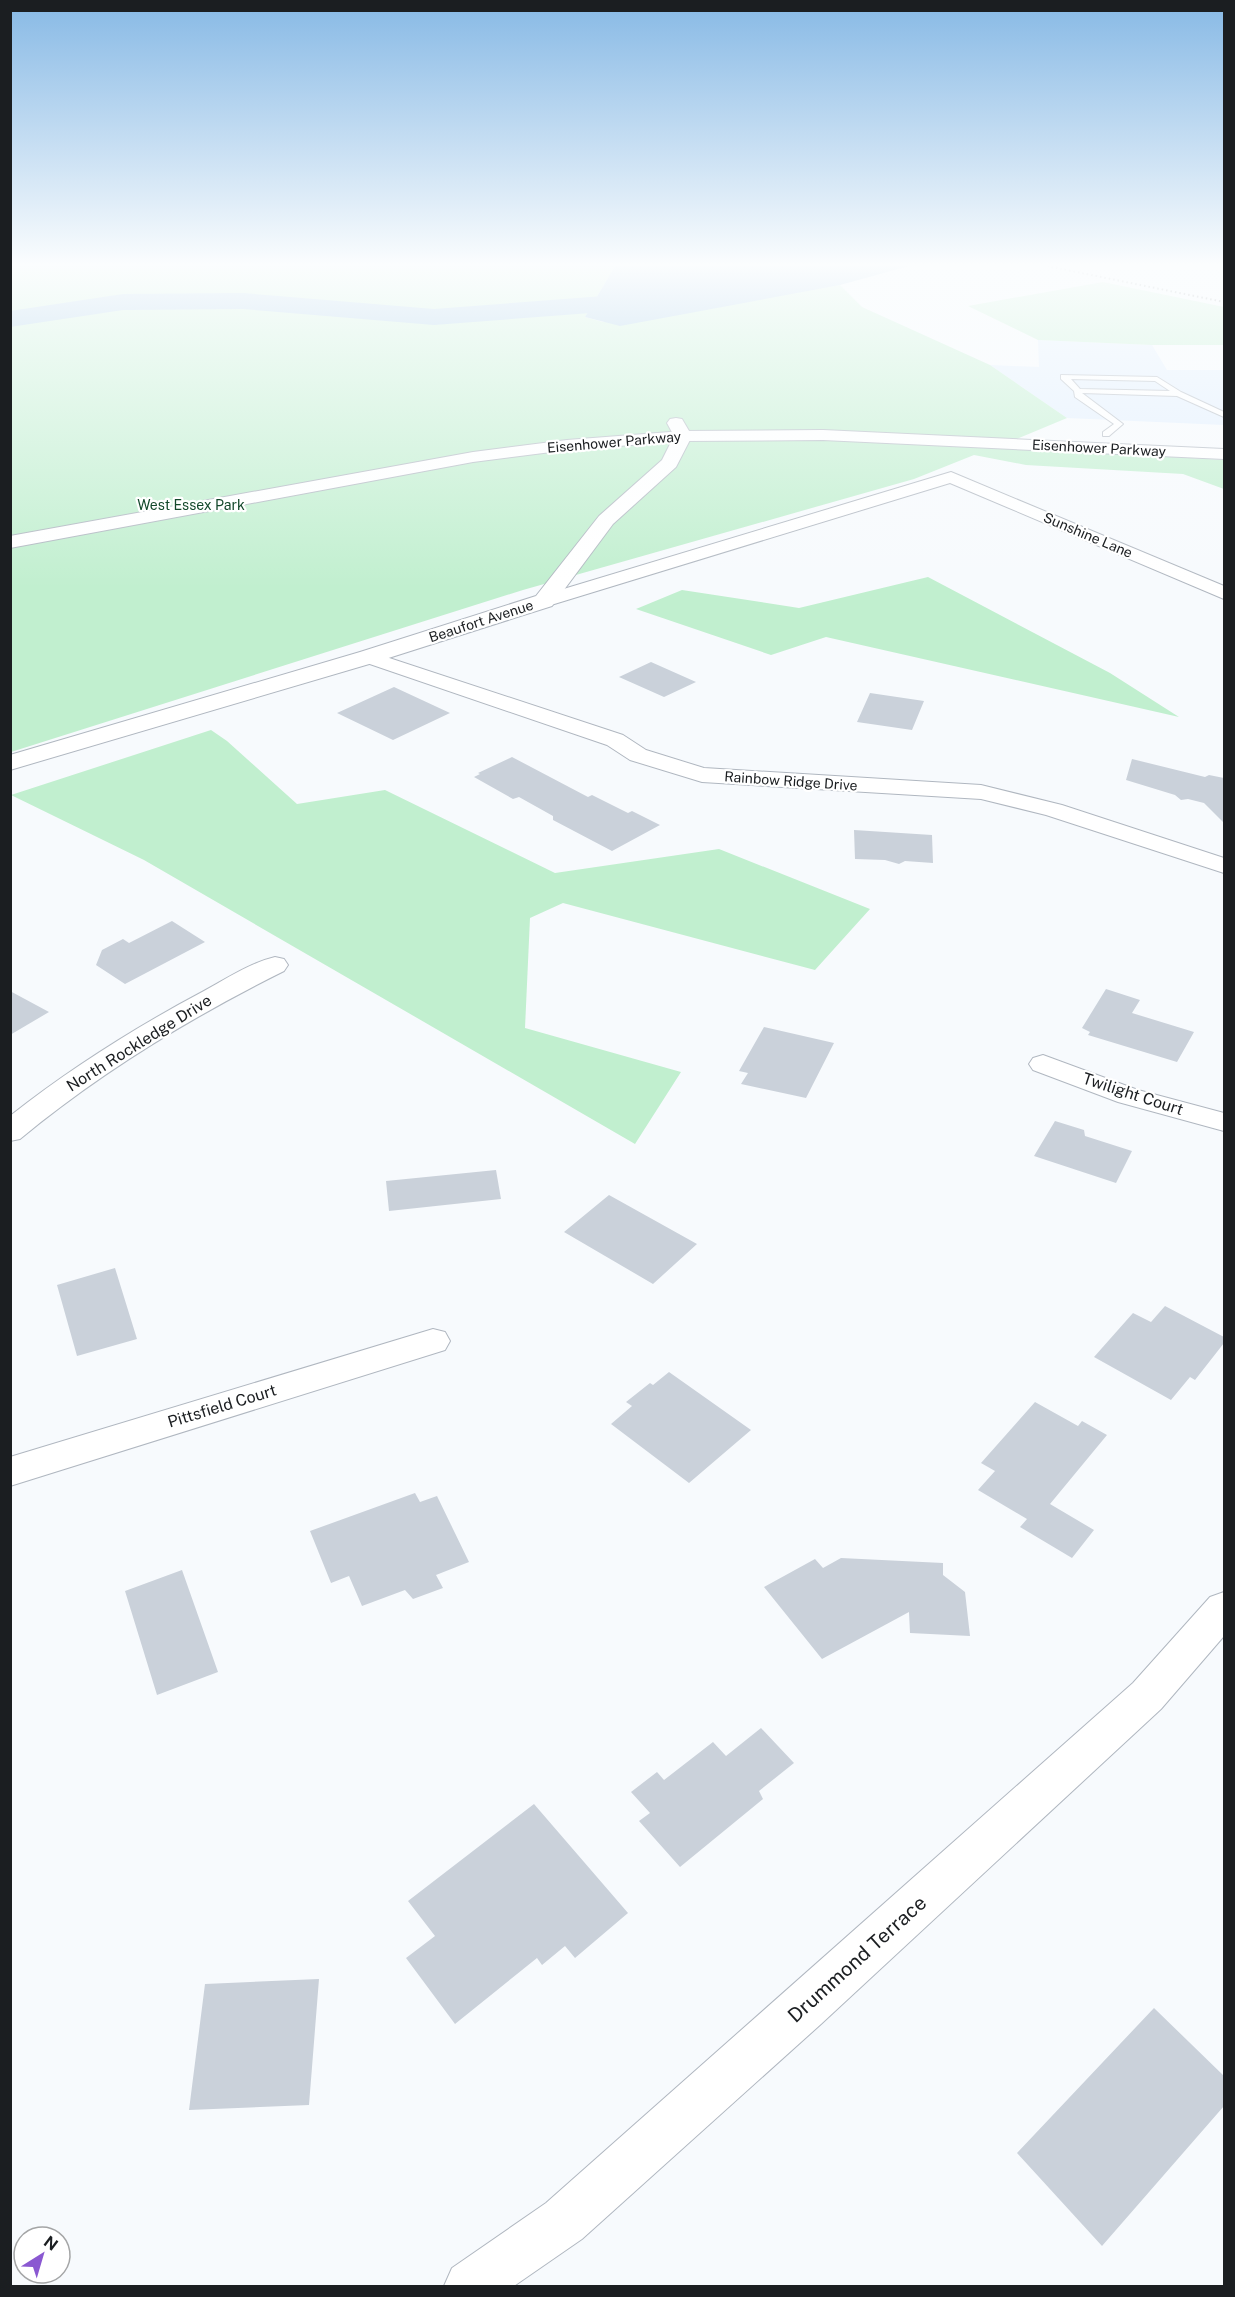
<svg xmlns="http://www.w3.org/2000/svg" width="1235" height="2297" viewBox="0 0 1235 2297" font-family="'Public Sans',sans-serif">
  <style>
    .built { fill: #e2effe }
    .green { fill: #c1efcf }
    .water { fill: #95c1e1 }
    .lines { fill: none; stroke-linecap: round; stroke-linejoin: round }
    .river { fill: #95c1e1; fill-rule: evenodd }
    .building { fill: #cad1da }
    .service-casing { stroke: #b0b7c0; stroke-width: 2 }
    .minor-casing { stroke: #b0b7c0; stroke-width: 2 }
    .tertiary-casing { stroke: #b0b7c0; stroke-width: 2 }
    .primary-casing { stroke: #b0b7c0; stroke-width: 2 }
    .service { fill: #fff; fill-rule: evenodd }
    .minor { fill: #fff; fill-rule: evenodd }
    .tertiary { fill: #fff; fill-rule: evenodd }
    .primary { fill: #fff; fill-rule: evenodd }
    .rail { stroke: #818487; stroke-width: 2; stroke-dasharray: 1.5 3; stroke-linecap: butt }
    .labels { text-anchor: middle; dominant-baseline: central; stroke-width: 4.5; stroke-linejoin: round; paint-order: stroke }
    .far-street-label { font-size: 14px; fill: #1b1e21; stroke: #fff }
    .far-park-label { font-size: 14px; fill: #13482b; stroke: #fff }
    .street-label { font-size: 16px; fill: #1b1e21; stroke: #fff }
    .near-street-label { font-size: 20px; fill: #1b1e21; stroke: #fff }
  </style>
  <rect width="100%" height="100%" fill="#f7fafd"/>
  <path class="built" d="M1038,340L1152,345L1167,370H1224V425L1067,418L990,365L1039,367Z"/>
  <path class="green" d="M11,266H615L585,317L603,322L840,285L862,307L990,365L1067,418L997,447L1224,460V489L1183,474L1026,465L974,455L914,479L523,590L11,752Z
    M1103,282L1224,307V345H1152L1038,340L968,306Z
    M928,577L1110,673L1179,717L826,637L771,655L636,609L682,590L799,608Z
    M211,730L227,741L297,804L385,790L555,873L719,849L870,909L815,970L563,903L530,918L525,1028L681,1072L635,1144L144,860L11,795Z"/>
  <path class="water" d="M615,266H909L840,285L620,326L585,317Z"/>
  <g class="lines">
    <path class="river" d="M673,288L682,290L686,296L682,302L630,310L434,325L243,309L123,310L10,327V311L123,294L243,293L434,309L630,294Z"/>
  </g>
  <path class="building" d="M651,662L696,682L664,697L619,677Z
    M394,687L450,713L393,740L337,713Z
    M870,693L924,701L912,730L857,722Z
    M512,757L588,797L592,795L628,813L632,811L660,825L612,851L553,820V816L519,797L513,799L474,777L480,774L478,773Z
    M1132,759L1205,777L1209,775L1224,778V823L1204,803L1188,799L1181,800L1175,795L1126,780Z
    M854,830L932,835L933,863L905,861L899,864L885,860L855,859Z
    M172,921L205,942L125,984L96,965L102,950L123,939L129,943Z
    M1106,989L1140,1000L1132,1013L1194,1032L1177,1062L1088,1035L1090,1032L1082,1028Z
    M10,991L49,1012L10,1035Z
    M764,1027L834,1043L806,1098L741,1084L748,1073L739,1071Z
    M1055,1121L1084,1130L1085,1136L1132,1151L1116,1183L1034,1156Z
    M496,1170L501,1199L389,1211L386,1181Z
    M609,1195L697,1244L653,1284L564,1232Z
    M115,1268L137,1339L77,1356L57,1285Z
    M1165,1306L1224,1337V1343L1195,1380L1190,1377L1171,1400L1094,1357L1133,1313L1151,1322Z
    M669,1372L751,1430L689,1483L611,1424L632,1406L626,1402L650,1383L653,1385Z
    M1035,1402L1078,1426L1082,1421L1107,1435L1050,1504L1094,1530L1072,1558L1020,1527L1027,1519L978,1490L995,1471L981,1463Z
    M415,1493L420,1502L437,1496L469,1562L436,1575L443,1588L413,1599L405,1590L362,1606L349,1576L331,1583L310,1531Z
    M841,1558L943,1563V1575L965,1592L970,1636L910,1633L909,1612L822,1659L764,1587L815,1559L823,1568Z
    M182,1570L218,1672L157,1695L125,1591Z
    M761,1728L794,1763L759,1791L763,1799L680,1867L639,1821L650,1813L631,1792L657,1772L664,1780L713,1742L726,1756Z
    M534,1804L628,1913L575,1958L565,1946L542,1965L537,1958L455,2024L406,1958L435,1936L408,1901Z
    M319,1979L309,2105L189,2110L205,1984Z
    M1154,2008L1224,2076V2106L1102,2246L1017,2153Z"/>
  <g class="lines">
    <g class="service-casing">
      <path id="service" d="M1061,375L1157,377L1181,392L1224,412V417L1177,396L1082,393L1123,424L1109,436H1103V432L1114,424L1075,397L1074,391L1061,379ZM1071,379L1155,381L1170,391L1080,389Z"/>
    </g>
    <g class="minor-casing">
      <path id="minor" d="M951,472L1224,586V599L950,483L551,605H537L534,601L537,597Z
        M368,651L623,735L646,750L704,768L981,785L1062,805L1224,858V873L1046,815L981,799L702,782L630,760L607,745L361,661L358,657L361,653Z
        M275,957L284,959L288,965L284,971C190,1018 102,1071 20,1139L10,1141V1116C71,1068 136,1027 204,991C226,979 250,963 275,957Z
        M1043,1055L1138,1090L1224,1113V1131L1118,1102L1033,1070L1029,1064L1033,1058Z
        M433,1329L445,1332L450,1341L445,1350L10,1486V1457Z
        M1224,1592V1636L1161,1709L821,2024L582,2239L514,2286H444L452,2268L546,2203L1133,1683L1210,1597Z"/>
    </g>
    <g class="tertiary-casing">
      <path id="tertiary" d="M676,418L682,419L692,436L676,467L613,524L552,606L376,662L10,770V755L360,652L536,596L599,516L662,460L674,436L667,423L670,419Z"/>
    </g>
    <g class="primary-casing">
      <path id="primary" d="M823,430L1224,449V459L823,440L683,441L567,450L473,462L10,548V536L473,452L567,440L683,431Z"/>
    </g>
    <use href="#service" class="service"/>
    <use href="#minor" class="minor"/>
    <use href="#tertiary" class="tertiary"/>
    <use href="#primary" class="primary"/>
    <path class="rail" d="M1047,266L1224,302"/>
  </g>
  <linearGradient id="sky" x2="0" y2="1"><stop stop-color="#87b9e5"/><stop offset="0.45" stop-color="#fbfdfe"/><stop offset="1" stop-color="#fbfdfe" stop-opacity="0"/></linearGradient>
  <rect width="1235" height="588" fill="url(#sky)"/>
  <g class="labels">
    <g class="far-street-label">
      <text transform="translate(614 442) rotate(-5)">Eisenhower Parkway</text>
      <text transform="translate(1099 448) rotate(3)">Eisenhower Parkway</text>
      <text transform="translate(1088 535) rotate(23)">Sunshine Lane</text>
      <text transform="translate(481 621) rotate(-18)">Beaufort Avenue</text>
      <text transform="translate(791 781) rotate(4)">Rainbow Ridge Drive</text>
    </g>
    <g class="far-park-label">
      <text x="191" y="505">West Essex Park</text>
    </g>
    <g class="street-label">
      <text transform="translate(139 1043) rotate(-32)">North Rockledge Drive</text>
      <text transform="translate(1133 1094) rotate(18)">Twilight Court</text>
      <text transform="translate(222 1406) rotate(-17)">Pittsfield Court</text>
    </g>
    <g class="near-street-label">
      <text transform="translate(857 1959) rotate(-42)">Drummond Terrace</text>
    </g>
  </g>
  <rect width="1235" height="2297" fill="none" stroke="#1b1e21" stroke-width="24"/>
  <g transform="translate(42 2255) rotate(37)"><circle r="28" fill="#ffffff" stroke="#a4a5a6" stroke-width="1.5"/>
  <path d="M0-4.5L10 22L0 15L-10 22Z" fill="#8a58d1"/>
  <text y="-9" font-size="16" font-weight="bold" text-anchor="middle" fill="#1b1e21">N</text>
  </g>
</svg>
